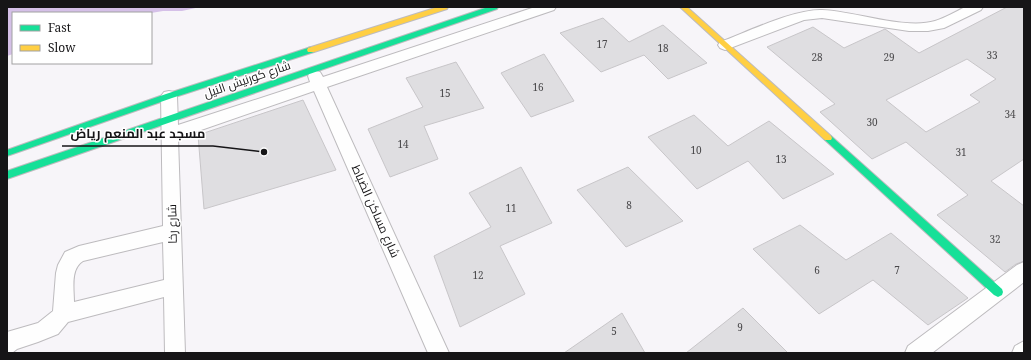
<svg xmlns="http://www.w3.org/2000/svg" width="1031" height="360" viewBox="0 0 1031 360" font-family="'Noto Serif',Cairo,serif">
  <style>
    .water { fill: #d5c0e8 }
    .building { fill: #dfdee1; stroke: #c8c6c9; fill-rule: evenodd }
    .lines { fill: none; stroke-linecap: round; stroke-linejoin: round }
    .street-casing { stroke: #bdbbbe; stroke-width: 2 }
    .fast-casing { stroke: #bdbbbe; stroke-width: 2 }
    .slow-casing { stroke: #bdbbbe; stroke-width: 2 }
    .street { fill: #fefefe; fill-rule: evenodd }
    .fast { fill: #16e098; fill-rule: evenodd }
    .slow { fill: #ffcf43; fill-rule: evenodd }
    .labels { text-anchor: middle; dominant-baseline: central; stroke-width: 3; stroke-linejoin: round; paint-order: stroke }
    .number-label { font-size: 10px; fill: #49484a }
    .street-label { font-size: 12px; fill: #161517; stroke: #fff }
    .leader { fill: none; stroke: #161517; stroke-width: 1.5 }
    .callout-dot { fill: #161517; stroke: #fff; stroke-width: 1.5 }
    .callout-label { font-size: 13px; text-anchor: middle; font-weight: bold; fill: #161517; stroke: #fff; stroke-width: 3; stroke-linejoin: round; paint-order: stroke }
  </style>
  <rect width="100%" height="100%" fill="#f7f5f9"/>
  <path class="water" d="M7,7H200L182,11H163L151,13H13V54L7,56Z"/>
  <path class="building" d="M1007,7H1024V159L991,181L1024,206V261L1016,264L1005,272L937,215L968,195L906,142L872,159L820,112L835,104L767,47L813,27L844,48L885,29L919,53ZM967,59L996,79L970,95L980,102L926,132L886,100Z
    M603,18L629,42L663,25L707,63L668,79L644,55L601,72L560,33Z
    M544,54L574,101L531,117L501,73Z
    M456,62L484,108L424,126L438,159L390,177L368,129L423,107L406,78Z
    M303,100L336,170L204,209L198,135Z
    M694,115L728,146L769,121L834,174L783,199L748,161L697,189L648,137Z
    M521,167L552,223L500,246L525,294L460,327L434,256L491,227L469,193Z
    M628,167L683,221L626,247L577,190Z
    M800,225L846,260L891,233L968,298L928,325L873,280L819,314L753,249Z
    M743,308L788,353H686Z
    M622,313L645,353H564Z"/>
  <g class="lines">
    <g class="street-casing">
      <path id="street" d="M535,7H556L554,10L327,87L449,353H428L314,91L178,138L185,353H165L164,297L68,322L58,334L38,342L17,349L12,353H7V332L38,323L53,311L56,273L58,265L65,252L79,246L163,226L161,96L164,92L169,91L174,92L177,96L178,125L310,82L308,76L310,72L315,71L320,72L323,77ZM163,242L164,280L74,302C74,289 70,269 83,261Z
        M965,7H983L981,10L944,28L928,31H909L822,18L804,20L725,50L720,48L718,45L720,42C747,32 794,9 822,10C854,11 905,30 935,21C945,18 955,12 965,7Z
        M1024,262V282L932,353H905L908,346L1017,265Z
        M1024,341V353H1012L1015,346Z"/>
    </g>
    <g class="fast-casing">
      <path id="fast" d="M488,7H498L497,9L7,179V171Z
        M311,47L315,50L314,52L172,98L7,156V150L166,94Z
        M828,135L831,136L1002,289L1003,292L1002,295L998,297L994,295L825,140L824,138Z"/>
    </g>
    <g class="slow-casing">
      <path id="slow" d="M438,7H448L447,9L314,52H308L307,50L308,48Z
        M680,7H687L831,136L832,138L831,140H825Z"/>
    </g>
    <use href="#street" class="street"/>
    <use href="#fast" class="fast"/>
    <use href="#slow" class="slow"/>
  </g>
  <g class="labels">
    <g class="number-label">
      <text x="602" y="44">17</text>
      <text x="663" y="48">18</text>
      <text x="992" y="55">33</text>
      <text x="817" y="57">28</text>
      <text x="889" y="57">29</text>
      <text x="538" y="87">16</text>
      <text x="445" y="93">15</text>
      <text x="1010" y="114">34</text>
      <text x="872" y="122">30</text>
      <text x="403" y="144">14</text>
      <text x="696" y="150">10</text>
      <text x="961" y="152">31</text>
      <text x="781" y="159">13</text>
      <text x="629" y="205">8</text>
      <text x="511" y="208">11</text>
      <text x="995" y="239">32</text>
      <text x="817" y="270">6</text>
      <text x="897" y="270">7</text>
      <text x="478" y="275">12</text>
      <text x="740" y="327">9</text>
      <text x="614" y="331">5</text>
    </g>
    <g class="street-label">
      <text transform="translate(247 79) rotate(-19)">شارع كورنيش النيل</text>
      <text transform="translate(376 211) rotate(66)">شارع مساكن الضباط</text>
      <text transform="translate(172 224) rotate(-91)">شارع رخا</text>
    </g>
  </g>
  <path class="leader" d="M264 152L213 146H62"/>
  <circle class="callout-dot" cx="264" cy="152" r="4"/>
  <g class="callout-label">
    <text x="138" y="138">مسجد عبد المنعم رياض</text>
  </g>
  <rect width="1031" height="360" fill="none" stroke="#161517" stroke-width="16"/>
  <rect x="12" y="12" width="140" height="52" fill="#ffffff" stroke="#a2a1a2"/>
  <rect x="20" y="25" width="20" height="6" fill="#16e098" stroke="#a2a1a2"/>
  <text x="48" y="32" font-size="12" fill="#161517">Fast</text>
  <rect x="20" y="45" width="20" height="6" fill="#ffcf43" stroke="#a2a1a2"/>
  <text x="48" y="52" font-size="12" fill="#161517">Slow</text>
</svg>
